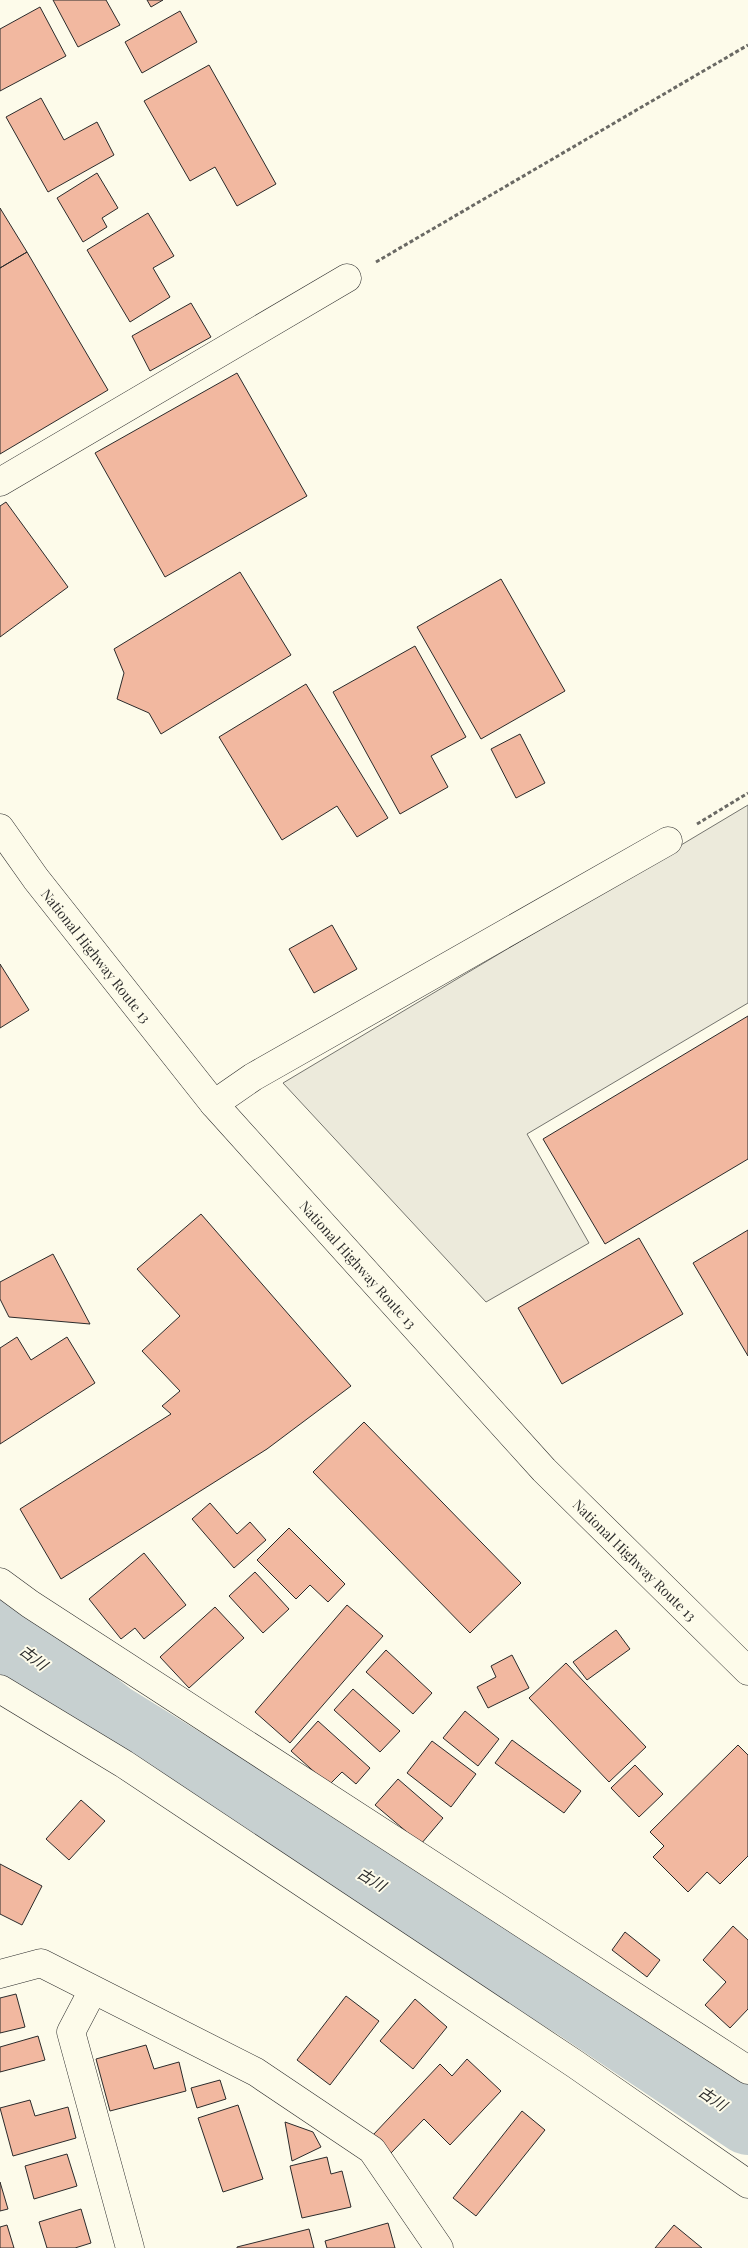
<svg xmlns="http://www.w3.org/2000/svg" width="748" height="2248" viewBox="0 0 748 2248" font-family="'Playfair Display','Noto Sans JP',serif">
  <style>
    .parking { fill: #eceadb; stroke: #74746e }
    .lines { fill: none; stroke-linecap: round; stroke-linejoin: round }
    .river { stroke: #c7d0d0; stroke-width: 68 }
    .building { fill: #f2b8a0; stroke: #2b2b2b }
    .street-casing { stroke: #2b2b2b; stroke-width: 29 }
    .highway-casing { stroke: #2b2b2b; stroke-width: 29 }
    .path { stroke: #6a6964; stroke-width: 3; stroke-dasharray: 4 2.5; stroke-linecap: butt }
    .street { stroke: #fdfbea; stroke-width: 28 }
    .highway { stroke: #fdfbea; stroke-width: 28 }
    .labels { text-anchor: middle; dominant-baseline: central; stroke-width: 4; stroke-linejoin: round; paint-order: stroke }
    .street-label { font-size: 14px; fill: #2b2b2b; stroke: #fdfbea }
    .water-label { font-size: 15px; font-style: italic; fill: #2b2b2b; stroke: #fdfbea }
  </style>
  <rect width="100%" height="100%" fill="#fdfbea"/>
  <path class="parking" d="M748,805V1003L527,1134L589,1243L486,1302L283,1083Z"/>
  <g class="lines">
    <path class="river" d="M0,1631L110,1716L578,2007L748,2121"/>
  </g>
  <path class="building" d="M53,0H106L120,25L78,47Z
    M147,0H163L151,7Z
    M40,7L66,56L0,91V29Z
    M180,11L197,42L142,73L125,42Z
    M209,65L276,184L237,206L215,167L190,181L144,101Z
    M41,98L64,140L97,122L114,155L48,192L6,117Z
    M97,173L118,208L102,218L107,227L83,242L57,198Z
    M0,208L27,252L0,268Z
    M148,213L174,256L153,268L170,297L130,322L87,250Z
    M27,252L108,390L0,454V268Z
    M191,303L211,337L150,371L132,336Z
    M237,373L307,496L165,577L95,453Z
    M6,502L68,587L0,637V506Z
    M240,572L291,655L161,734L149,713L117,699L124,673L114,649Z
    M501,579L565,691L481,739L417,627Z
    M415,646L466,737L431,756L448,787L400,814L333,692Z
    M306,684L388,818L357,837L337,806L282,840L219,737Z
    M520,734L545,783L516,798L491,749Z
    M332,925L357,969L314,993L289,949Z
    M0,964L29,1010L0,1028Z
    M748,1016V1159L605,1244L543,1139Z
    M201,1214L351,1386L267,1449L61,1579L20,1509L171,1414L162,1406L180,1391L142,1351L180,1316L137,1269Z
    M748,1230V1356L693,1263Z
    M639,1238L683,1314L562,1384L518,1308Z
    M53,1254L90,1324L9,1317L0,1299V1282Z
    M17,1337L31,1360L67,1337L95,1383L0,1444V1348Z
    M364,1422L521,1583L470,1633L313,1472Z
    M210,1503L237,1534L250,1522L266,1540L234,1568L192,1519Z
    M289,1528L345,1584L328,1602L310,1585L296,1599L257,1560Z
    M144,1553L186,1605L144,1639L135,1628L121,1639L89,1599Z
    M255,1572L289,1609L263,1633L229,1596Z
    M347,1605L383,1636L290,1743L255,1712Z
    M215,1607L244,1638L189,1688L160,1657Z
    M616,1630L630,1649L587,1680L573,1662Z
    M386,1650L432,1693L413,1714L366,1672Z
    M512,1655L529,1688L488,1708L477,1687L496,1677L491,1666Z
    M566,1663L646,1747L609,1782L529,1698Z
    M353,1689L400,1731L380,1752L334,1710Z
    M465,1711L499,1739L478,1766L443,1738Z
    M318,1721L370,1768L356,1784L342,1772L329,1785L291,1751Z
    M512,1740L581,1791L564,1813L495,1763Z
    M432,1741L476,1774L451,1807L407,1773Z
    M738,1745L748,1755V1856L720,1884L707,1872L688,1892L653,1857L664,1846L650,1832Z
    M635,1765L663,1794L639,1817L611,1788Z
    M398,1779L443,1818L421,1844L375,1805Z
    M81,1800L105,1821L69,1860L46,1839Z
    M0,1864L42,1886L22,1925L0,1914Z
    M733,1926L748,1940V2009L730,2028L705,2005L726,1982L703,1960Z
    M625,1932L660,1960L647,1977L612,1950Z
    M16,1994L25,2027L0,2033V1998Z
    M346,1996L379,2021L330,2085L297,2060Z
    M415,1999L447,2027L413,2069L380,2041Z
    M38,2036L45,2060L0,2072V2047Z
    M146,2045L154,2069L179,2062L186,2091L110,2111L96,2059Z
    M467,2059L501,2091L450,2145L424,2119L391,2153L373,2135L440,2064L452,2076Z
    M220,2080L226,2099L197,2108L191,2088Z
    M30,2100L35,2116L68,2107L76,2138L13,2156L0,2108Z
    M238,2105L263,2179L223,2192L198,2118Z
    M522,2111L545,2130L476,2216L453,2198Z
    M285,2122L313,2132L321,2147L292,2161Z
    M67,2154L77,2186L34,2199L25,2166Z
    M327,2157L331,2174L342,2171L351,2207L302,2218L290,2166Z
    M0,2182L8,2209L0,2211Z
    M81,2209L91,2243L75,2248H47L39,2222Z
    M388,2223L395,2248H327L325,2241Z
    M7,2225L14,2248H0V2227Z
    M674,2225L702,2248H655Z
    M309,2229L314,2248H237V2247Z"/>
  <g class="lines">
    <g class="street-casing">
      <path id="street" d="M0,482L347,278
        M214,1104L253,1077L668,841
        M0,1582L30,1604L748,2070
        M0,1689L124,1764L575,2064L748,2184
        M0,1974L41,1963L256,2072L372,2150L439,2248
        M93,1990L71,2032L130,2248"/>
    </g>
    <g class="highway-casing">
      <g id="highway">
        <path id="s1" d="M0,828L36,879L214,1104L544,1470L748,1671"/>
      </g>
    </g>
    <path class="path" d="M376,262L748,45
      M697,824L748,793"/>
    <use href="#street" class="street"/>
    <use href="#highway" class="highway"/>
  </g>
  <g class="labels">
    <g class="street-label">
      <text stroke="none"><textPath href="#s1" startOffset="160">National Highway Route 13</textPath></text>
      <text stroke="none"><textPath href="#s1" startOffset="565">National Highway Route 13</textPath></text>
      <text stroke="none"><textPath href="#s1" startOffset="970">National Highway Route 13</textPath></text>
    </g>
    <g class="water-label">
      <text transform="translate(34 1657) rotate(38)">古川</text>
      <text transform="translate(372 1879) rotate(32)">古川</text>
      <text transform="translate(713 2098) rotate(34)">古川</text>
    </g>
  </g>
</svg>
